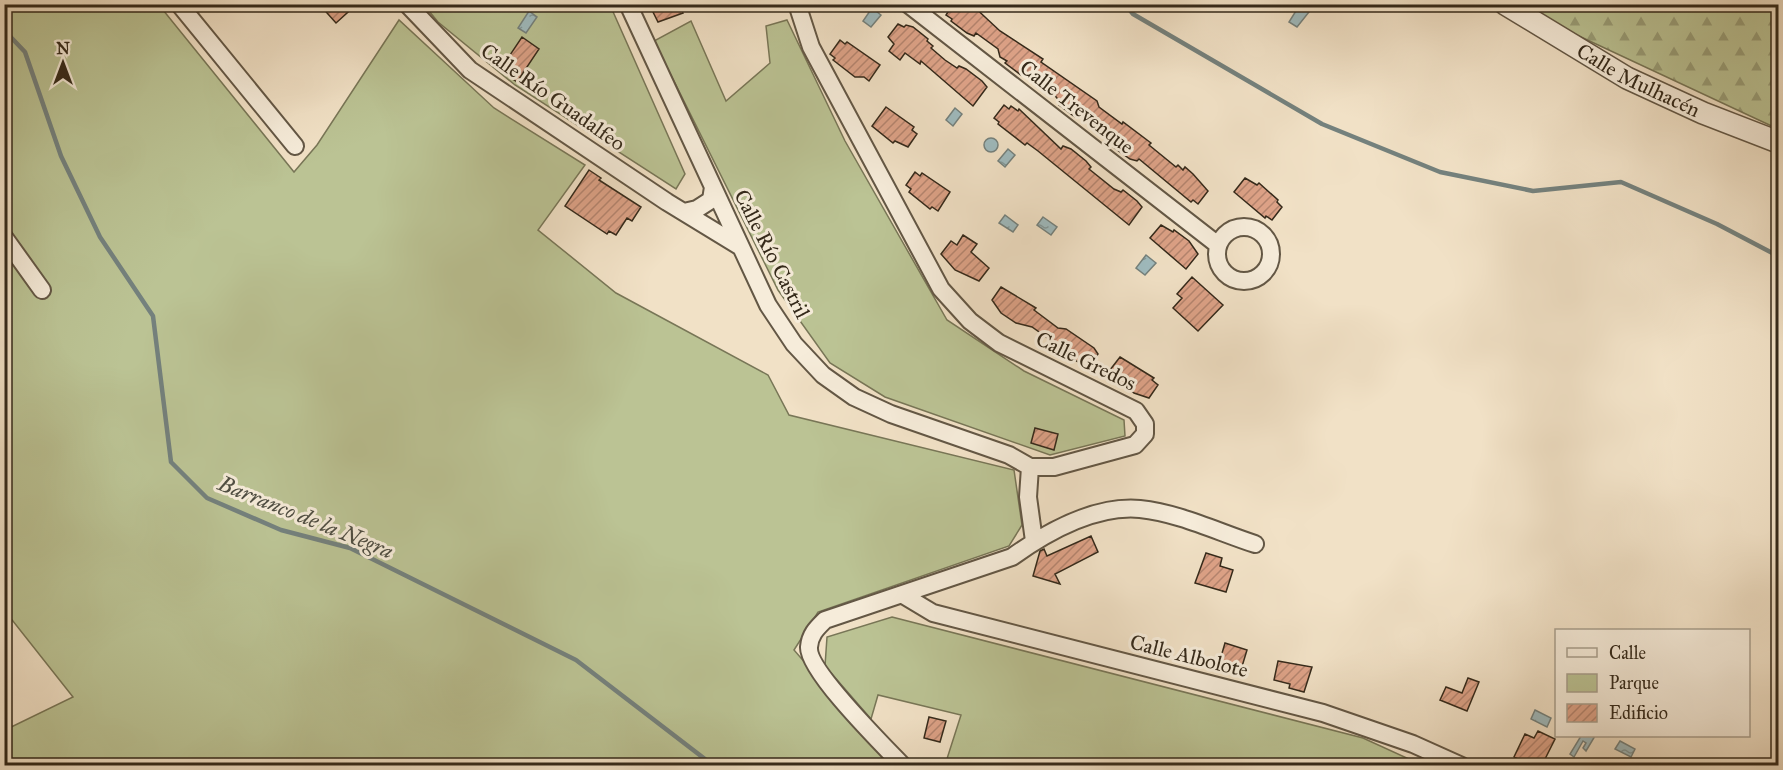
<svg xmlns="http://www.w3.org/2000/svg" width="1783" height="770" viewBox="0 0 1783 770" font-family="'IM FELL Great Primer',serif">
  <style>
    .green { fill: #bbc394; stroke: #787657; stroke-width: 1.5 }
    .forest { fill: url(#forest-firs); stroke: #787657; stroke-width: 1.5 }
    .water { fill: url(#water-ripples); stroke: #74817d; stroke-width: 1.5 }
    .lines { fill: none; stroke-linecap: round; stroke-linejoin: round }
    .stream { stroke: #74817d; stroke-width: 4.5 }
    .building { fill: url(#building-hatch); stroke: #34291a; stroke-width: 1.5 }
    .minor-casing { stroke: #635745; stroke-width: 20 }
    .tertiary-casing { stroke: #635745; stroke-width: 24 }
    .minor { stroke: #f6ecda; stroke-width: 16 }
    .tertiary { stroke: #f6ecda; stroke-width: 21 }
    .labels { text-anchor: middle; dominant-baseline: central; stroke-width: 6; stroke-linejoin: round; paint-order: stroke }
    .street-label { font-size: 21px; fill: #34291a; stroke: #f6ecda }
    .water-label { font-size: 22px; font-style: italic; fill: #4f4e43; stroke: #f6ecda }
  </style>
  <defs>
    <pattern id="forest-firs" width="22" height="20" patternUnits="userSpaceOnUse" patternTransform="scale(1.5)"><rect width="22" height="20" fill="#bbc394"/><path d="M5 1l3.5 6h-7zM16 11l3.5 6h-7z" fill="#999e78"/></pattern>
    <pattern id="water-ripples" width="26" height="14" patternUnits="userSpaceOnUse" patternTransform="scale(1.5)"><rect width="26" height="14" fill="#9fbbbf"/><path d="M2 4q2-2 4 0t4 0M15 11q2-2 4 0t4 0" fill="none" stroke="#82989a"/></pattern>
    <pattern id="building-hatch" width="6" height="6" patternUnits="userSpaceOnUse" patternTransform="scale(1.5)"><rect width="6" height="6" fill="#dda287"/><path d="M-1 1l2-2M0 6l6-6M5 7l2-2" fill="none" stroke="#b4846e"/></pattern>
  </defs>
  <rect width="100%" height="100%" fill="#f1e1c6"/>
  <filter id="stains"><feTurbulence type="fractalNoise" baseFrequency=".00333" numOctaves="4"/><feColorMatrix values="0 0 0 0 .2 0 0 0 0 .09 0 0 0 0 .02 0 0 0 .5 -.17"/></filter>
  <radialGradient id="worn" r=".72"><stop offset=".6" stop-color="#630" stop-opacity="0"/><stop offset="1" stop-color="#630" stop-opacity=".3"/></radialGradient>
  <path class="green" d="M5,5H159L294,172L317,145L399,20L494,108L585,165L538,230L616,293L768,375L789,415L1014,470L1022,525L1009,546L818,612L794,650L893,765H5V730L73,697L5,611Z
    M424,5H610L685,174L676,189L515,85L438,22Z
    M787,20L845,141L947,320L1024,371L1124,420L1125,436L1050,455L885,397L830,363L778,290L654,41L691,21L726,101L770,63L766,26Z
    M892,617L1363,738L1422,765H945L961,715L878,695L871,719L825,666L827,637Z"/>
  <path class="forest" d="M1522,4L1778,5V129L1521,9Z"/>
  <path class="water" d="M1299,6L1309,12L1297,27L1289,22Z
    M872,8L881,15L871,27L863,21Z
    M529,11L537,17L526,33L518,28Z
    M955,108L962,114L953,126L946,120Z
    M984 145a7 7 0 1 1 14 0a7 7 0 1 1-14 0Z
    M1008,149L1015,155L1005,167L998,161Z
    M1005,215L1018,225L1013,232L999,223Z
    M1043,217L1057,227L1051,235L1037,225Z
    M1146,255L1156,263L1145,275L1136,268Z
    M1535,710L1551,718L1547,727L1531,719Z
    M1581,736H1595L1586,751L1583,748L1586,743L1583,741L1574,757L1570,754Z
    M1620,741L1635,749L1631,757L1615,749Z"/>
  <g class="lines">
    <path class="stream" d="M1125,4L1133,14L1322,124L1440,172L1533,191L1621,182L1717,224L1778,256
      M4,30L25,52L61,156L100,237L153,316L171,462L207,498L281,530L350,548L576,660L714,766"/>
  </g>
  <path class="building" d="M319,4H357L336,23Z
    M649,4H679L683,13L658,22Z
    M936,4H971L1000,31L1043,59L1041,62L1097,101L1099,107L1122,124L1123,122L1151,143L1149,145L1176,167L1178,165L1183,170L1185,167L1193,174L1208,191L1198,204L1193,200L1191,202L1139,159L1137,161L1130,159L1113,147L1115,145L1109,140L1107,133L1085,117L1083,119L1077,115L1075,117L1059,105L1061,103L1052,92L1031,75L1029,78L1021,75L1005,63L1007,61L1000,57L998,49L976,33L974,36L967,33L951,21L952,19L946,15L948,12Z
    M898,24L904,27L906,25L913,27L928,39L927,41L933,46L931,48L945,60L957,68L959,66L966,69L982,81L987,87L973,106L921,61L920,64L905,53L900,60L889,51L894,44L888,37Z
    M522,37L539,49L517,82L500,70Z
    M840,40L845,44L847,42L880,65L869,81L864,77H855L833,60L835,58L830,54Z
    M1004,105L1009,109L1011,106L1018,111L1019,109L1061,149L1063,146L1071,149L1086,161L1091,167L1089,169L1114,189L1121,192L1123,190L1137,201L1142,207L1129,225L1038,151L1027,143L1025,145L998,124L999,122L994,118Z
    M886,107L914,127L912,130L917,134L908,147L895,141L893,143L872,126Z
    M589,170L601,178L599,180L641,207L632,221L627,218L616,235L609,231L607,234L565,206Z
    M915,172L920,176L922,173L950,192L938,211L932,207L930,209L909,192L911,189L906,185Z
    M1245,178L1257,185L1259,183L1278,200L1277,202L1282,207L1272,220L1266,216L1265,218L1234,192Z
    M1161,225L1173,232L1174,230L1189,241L1198,254L1186,269L1150,238Z
    M963,235L977,244L971,252L989,268L979,281L955,270L941,254L951,241L957,245Z
    M1192,277L1223,305L1198,331L1173,308L1182,298L1177,294Z
    M1001,287L1036,308L1034,310L1058,328L1066,329L1094,348L1098,354L1088,367L1059,352L1054,346L1056,344L1032,327L1016,323L1001,313L992,300Z
    M1120,357L1154,378L1152,380L1158,385L1149,398L1134,393L1114,377L1116,375L1110,370Z
    M1035,428L1058,434L1054,450L1031,443Z
    M1091,536L1098,552L1055,574L1060,584L1033,576L1040,551L1044,549L1047,556Z
    M1206,553L1222,558L1220,566L1233,570L1226,592L1195,583Z
    M1225,643L1247,650L1240,673L1218,667Z
    M1278,661L1312,667L1304,692L1289,688L1290,684L1274,680Z
    M1468,678L1479,682L1467,711L1440,700L1446,687L1462,693Z
    M929,717L946,721L940,742L924,738Z
    M1538,731L1555,739L1543,763L1534,759L1531,765L1514,757L1525,734L1534,738Z"/>
  <g class="lines">
    <g class="minor-casing">
      <path id="minor" d="M179,4L295,146
        M407,4L470,70L667,202L739,246
        M628,4L768,305L794,344L823,375L854,397L891,414L1009,455L1030,467H1054L1135,445L1145,434V424L1136,411L999,343L970,321L941,289L811,47L797,4
        M908,4L1218,245
        M684,212L697,209L711,200L713,187
        M1217 254a27 27 0 1 1 54 0a27 27 0 1 1-54 0Z
        M4,237L42,290
        M1030,467L1028,497L1034,541
        M903,595L933,613L1323,713L1413,744L1462,766
        M903,766C884,746 807,670 809,647C810,634 817,628 825,620L1012,557C1047,532 1096,505 1140,509C1179,513 1218,532 1255,544"/>
    </g>
    <g class="tertiary-casing">
      <g id="tertiary">
        <path id="s1" d="M1505,4L1627,78L1703,113L1778,142"/>
      </g>
    </g>
    <use href="#minor" class="minor"/>
    <use href="#tertiary" class="tertiary"/>
  </g>
  <g class="labels">
    <g class="street-label">
      <text stroke="none"><textPath href="#s1" startOffset="154">Calle Mulhacén</textPath></text>
      <text transform="translate(553 97) rotate(35)">Calle Río Guadalfeo</text>
      <text transform="translate(1077 107) rotate(38)">Calle Trevenque</text>
      <text transform="translate(772 254) rotate(63)">Calle Río Castril</text>
      <text transform="translate(1086 361) rotate(26)">Calle Gredos</text>
      <text transform="translate(1189 656) rotate(14)">Calle Albolote</text>
    </g>
    <g class="water-label">
      <text transform="translate(306 517) rotate(22)">Barranco de la Negra</text>
    </g>
  </g>
  <rect width="1783" height="770" fill="none" stroke="#f1e1c6" stroke-width="24"/>
  <rect x="6" y="6" width="1771" height="758" fill="none" stroke="#34291a" stroke-width="3"/>
  <rect x="12" y="12" width="1759" height="746" fill="none" stroke="#34291a" stroke-width="1.5"/>
  <rect x="1555" y="629" width="195" height="108" fill="#f6ecda" stroke="#a89e8d" stroke-width="1.5"/>
  <rect x="1567" y="648" width="30" height="9" fill="#f6ecda" stroke="#a89e8d" stroke-width="1.5"/>
  <text x="1609" y="659" font-size="18" fill="#34291a">Calle</text>
  <rect x="1567" y="674" width="30" height="18" fill="#bbc394" stroke="#a89e8d" stroke-width="1.5"/>
  <text x="1609" y="689" font-size="18" fill="#34291a">Parque</text>
  <rect x="1567" y="704" width="30" height="18" fill="url(#building-hatch)" stroke="#a89e8d" stroke-width="1.5"/>
  <text x="1609" y="719" font-size="18" fill="#34291a">Edificio</text>
  <g transform="translate(63 63)" stroke="#f6ecda" stroke-width="4.5" paint-order="stroke">
  <path d="M0-4.5L10 22L0 15L-10 22Z" fill="#34291a"/>
  <text y="-9" font-size="16" font-weight="bold" text-anchor="middle" fill="#34291a">N</text>
  </g>
  <rect width="100%" height="100%" filter="url(#stains)"/>
  <rect width="100%" height="100%" fill="url(#worn)"/>
</svg>
